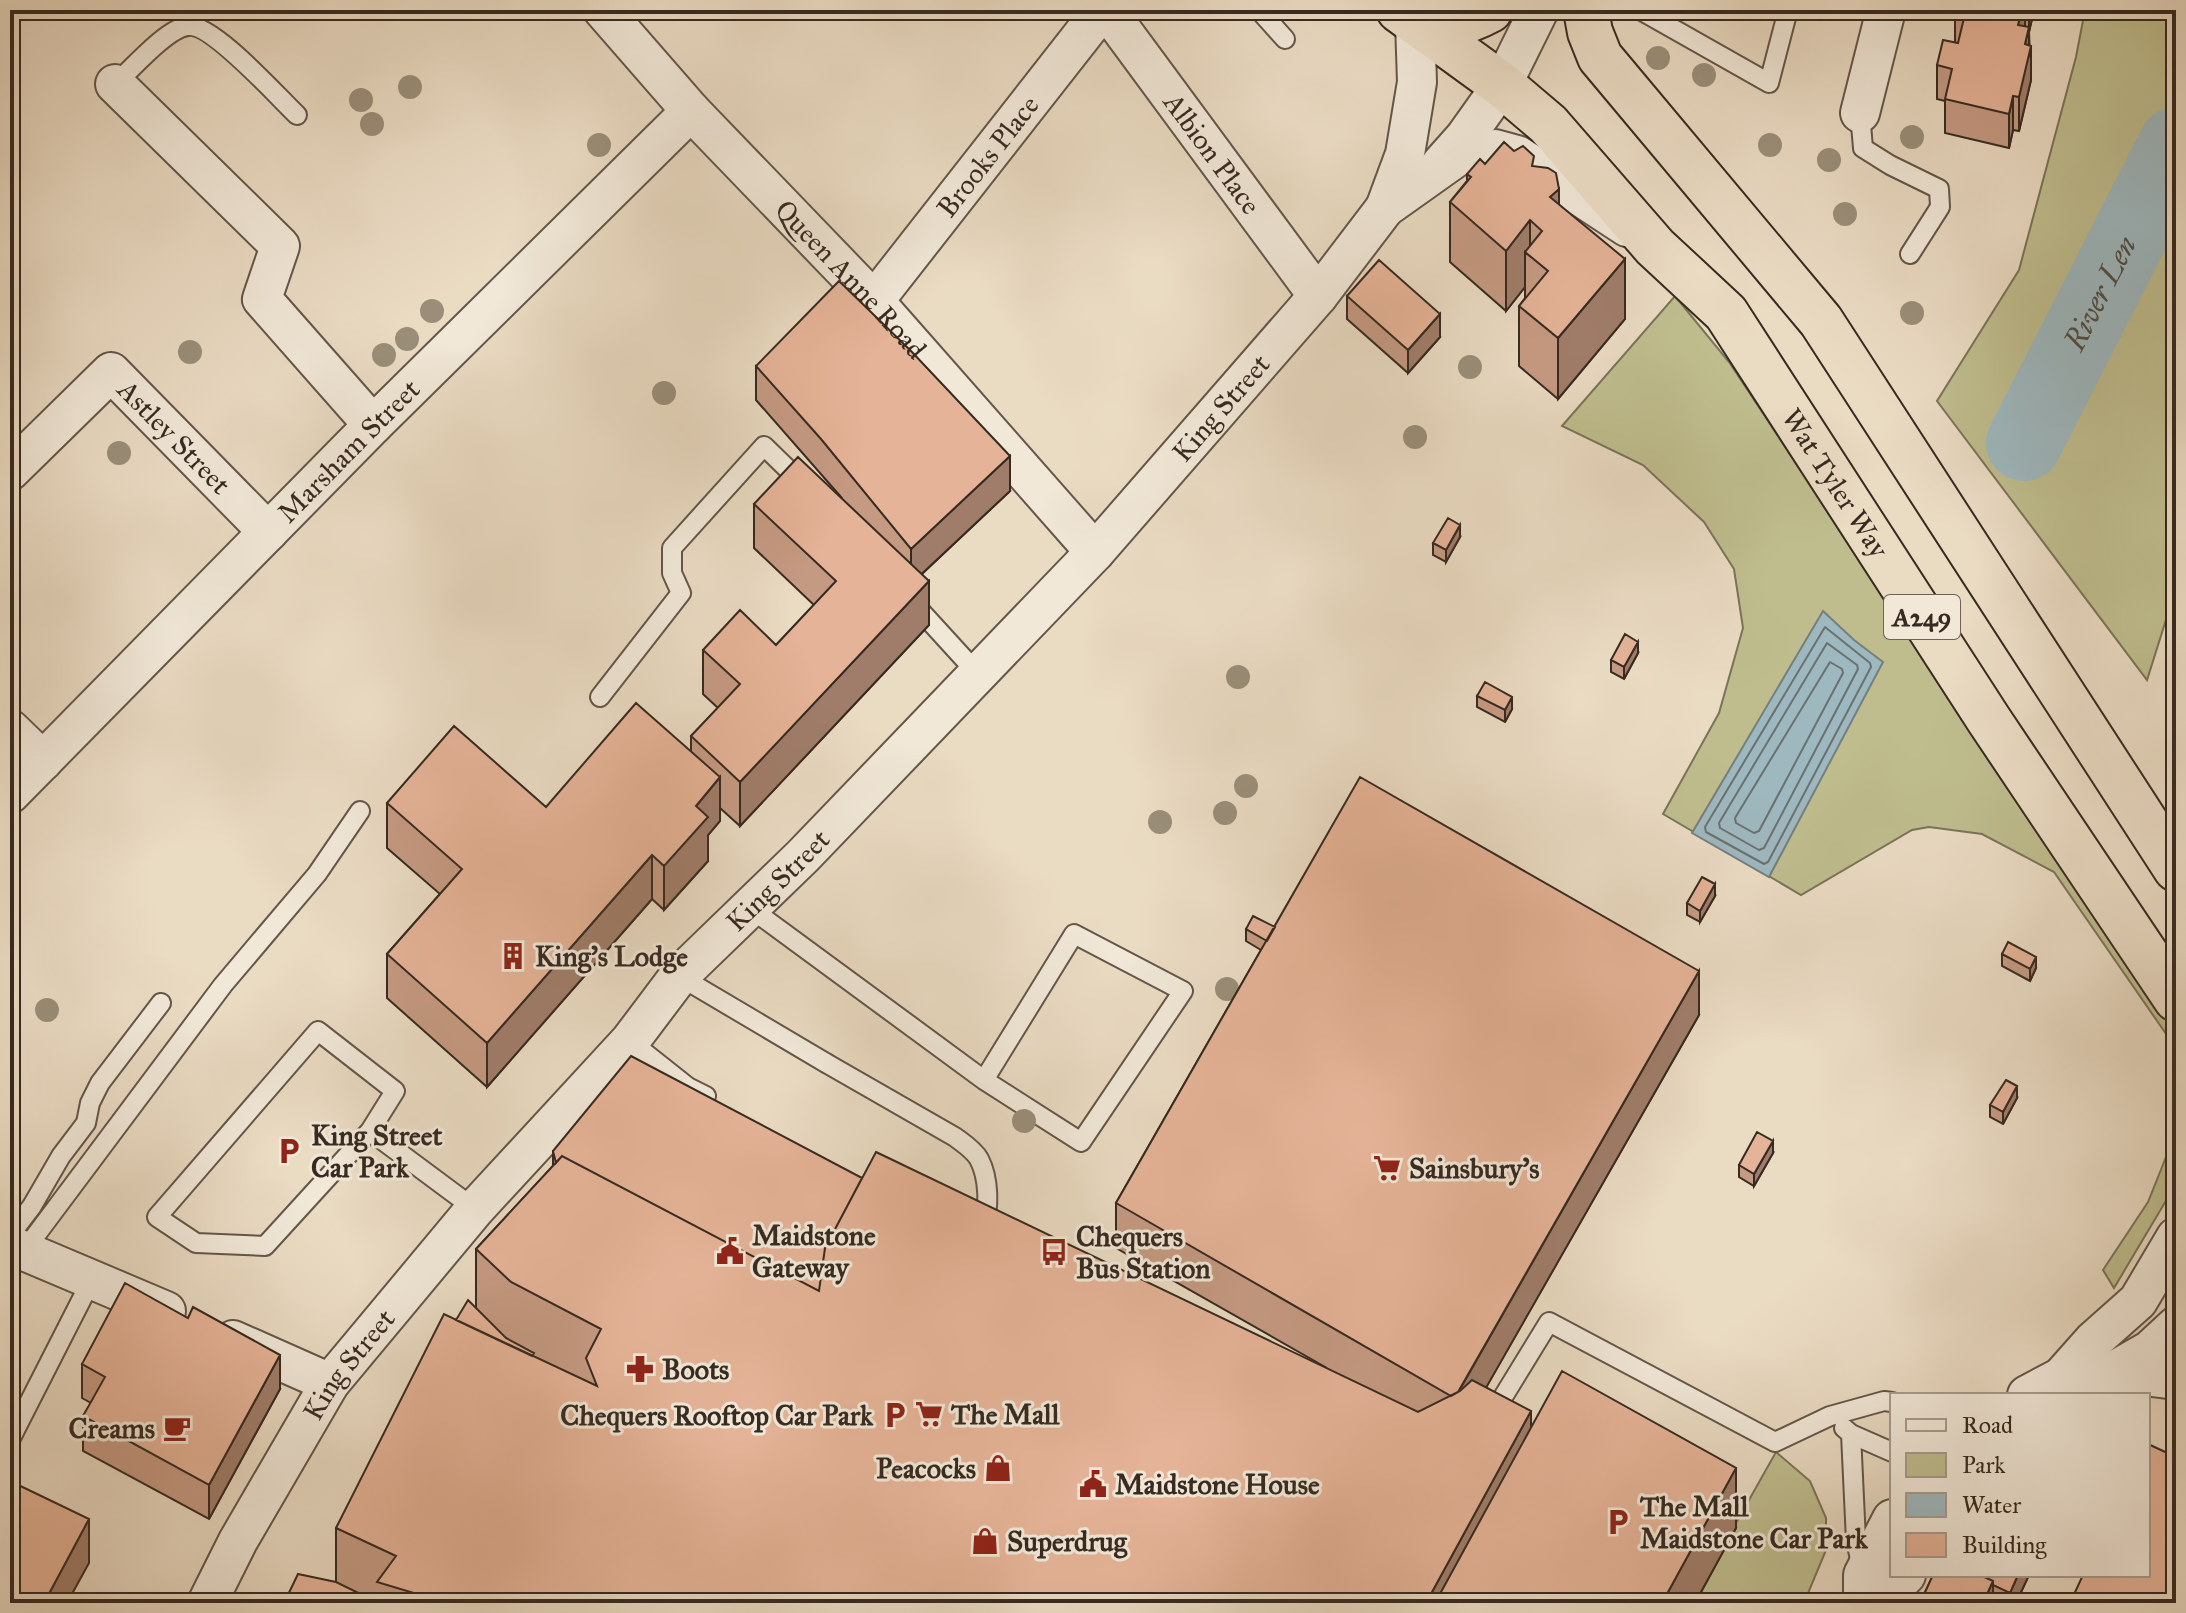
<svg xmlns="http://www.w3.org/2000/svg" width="2186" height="1613" viewBox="0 0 2186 1613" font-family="'IM FELL Great Primer',serif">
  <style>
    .green { fill: #bfbd8e; stroke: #7b7458; stroke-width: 2 }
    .water { fill: #9eb8bf; stroke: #757f80; stroke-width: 2 }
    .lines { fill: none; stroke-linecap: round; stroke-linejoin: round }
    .shore { stroke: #6a7170; stroke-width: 2 }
    .river { stroke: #9eb8bf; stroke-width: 76 }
    .lane-casing { stroke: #64564a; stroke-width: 22 }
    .street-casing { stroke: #64564a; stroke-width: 42 }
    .highway-casing { stroke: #372a21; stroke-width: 48 }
    .lane { stroke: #f1e8d8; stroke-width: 18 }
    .street { stroke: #f1e8d8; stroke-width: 38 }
    .highway { stroke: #eadbc3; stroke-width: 44 }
    .lane-bridge-casing { stroke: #64564a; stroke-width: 22; stroke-linecap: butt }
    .lane-bridge { stroke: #f1e8d8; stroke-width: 18 }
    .tree { fill: #9a8e79 }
    .wall { fill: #c59a82; stroke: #372a21; stroke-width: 2 }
    .shaded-wall { fill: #a07d6a; stroke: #372a21; stroke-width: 2 }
    .building { fill: #e5b397; stroke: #372a21; stroke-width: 2 }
    .labels { text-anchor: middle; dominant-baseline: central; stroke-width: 6; stroke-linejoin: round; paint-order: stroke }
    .shield { fill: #f1e8d8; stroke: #6f6358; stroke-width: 2 }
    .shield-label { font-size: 26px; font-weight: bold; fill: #372a21 }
    .street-label { font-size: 28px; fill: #372a21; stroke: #f1e8d8 }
    .poi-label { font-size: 28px; font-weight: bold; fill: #372a21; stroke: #f1e8d8; text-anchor: start }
    .water-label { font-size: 30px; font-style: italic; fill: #514e48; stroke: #f1e8d8 }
  </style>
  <rect width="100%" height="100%" fill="#eadbc3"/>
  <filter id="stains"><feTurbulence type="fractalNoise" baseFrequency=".0025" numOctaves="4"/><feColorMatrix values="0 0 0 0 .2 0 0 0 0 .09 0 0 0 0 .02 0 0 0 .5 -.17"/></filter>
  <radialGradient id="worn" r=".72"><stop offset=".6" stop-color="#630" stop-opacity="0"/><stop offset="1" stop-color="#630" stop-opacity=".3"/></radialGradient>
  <path class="green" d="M2085,10H2176V588L2147,680L1937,401L2019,270L2076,57Z
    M1675,296L1729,362L1851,546L2041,816L2176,1023V1061L2173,1044L2054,872L1982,834L1929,827L1912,830L1801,895L1663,814L1719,713L1743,628L1734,569L1704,522L1643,465L1562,426Z
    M2176,1132V1184L2114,1288L2103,1270L2148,1202Z
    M1776,1452L1810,1481L1826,1518V1550L1804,1603H1691Z"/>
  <path class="water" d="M1823,611L1854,640L1883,662L1769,877L1692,833Z"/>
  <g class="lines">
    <path class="shore" d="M1825,627L1870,663L1871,667L1768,862L1764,864L1706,832L1705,827Z
      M1827,643L1857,665L1858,669L1764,848L1759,850L1720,828L1719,823Z
      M1830,662L1842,669L1843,673L1759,831L1754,833L1736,823L1735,818Z"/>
    <path class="river" id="s1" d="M2024,443L2176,145"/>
    <g class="lane-casing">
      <path id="lane" d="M1259,10L1285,39
        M1640,10L1769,83L1788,10
        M115,84C132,69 167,28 188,26C212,23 278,97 297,115
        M1860,113L1863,148L1890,165L1939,189L1940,207L1910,254
        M915,605L978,674
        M600,697L681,593L672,573V548L764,446L802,483
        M750,908L984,1080L1081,1142L1183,991L1074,934L984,1080
        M679,976L826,1063
        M318,1031L395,1091L370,1131L265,1246L196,1243L157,1217Z
        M630,1041L688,1087L706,1096
        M370,1131L475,1209
        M10,1235L32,1206L61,1156L86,1123L90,1103L100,1083L161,1003
        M24,1251L223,985L317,874L360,811
        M1492,1415L1549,1322L1775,1442L1830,1416L1884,1401L1892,1402
        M1844,1428L1851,1434L1892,1452
        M1851,1434L1856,1541L1862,1568
        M10,1440L92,1279"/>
    </g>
    <g class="street-casing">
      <g id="street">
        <path id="s2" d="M603,10L691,111L874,301L1095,552"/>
        <path id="s3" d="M1107,10L1318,296"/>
        <path d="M115,84L280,246L262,299L373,425"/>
        <path d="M1860,113L1886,10"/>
        <path d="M1441,164L1465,137L1502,85L1539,10"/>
        <path d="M1385,208L1405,154L1417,82L1415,22"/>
        <path id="s4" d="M874,301L1102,10"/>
        <path id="s5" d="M10,471L111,372L268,532"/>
        <path d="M10,729L43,761"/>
        <path id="s6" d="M10,794L373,425L691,111"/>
        <path d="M10,1245L166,1311"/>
        <path d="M233,1340L330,1383"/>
        <path d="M2105,1376L2150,1350L2176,1326"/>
        <path d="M2061,1377H2152L2176,1380"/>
        <path d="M2027,1395L2061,1377L2093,1341L2138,1301L2176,1237"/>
        <path id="s7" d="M207,1603L238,1541L330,1383L475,1209L630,1041L679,976L803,856L1095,552L1318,296L1385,208L1461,154L1495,149L1517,155L1627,227"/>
        <path d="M1863,1603V1575L1892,1519"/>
        <path d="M1878,1603L1906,1575"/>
      </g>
    </g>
    <g class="highway-casing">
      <g id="highway">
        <path id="s8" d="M1399,10L1502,85L1548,124L1655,247L1726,313L1989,720L2176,999"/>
        <path d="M1586,10L1590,32L1600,57L1821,321L2176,869"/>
        <path d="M1415,22C1446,27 1462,25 1490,10"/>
      </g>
    </g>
    <use href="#lane" class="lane"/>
    <use href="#street" class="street"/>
    <use href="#highway" class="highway"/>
    <g class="lane-bridge-casing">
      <path id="lane-bridge" d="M826,1063L955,1137C963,1143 974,1150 979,1159C989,1178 990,1209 982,1229"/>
    </g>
    <use href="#lane-bridge" class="lane-bridge"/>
  </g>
  <g class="tree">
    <circle cx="1658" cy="58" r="12"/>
    <circle cx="1704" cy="75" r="12"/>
    <circle cx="410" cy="87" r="12"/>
    <circle cx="361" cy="100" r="12"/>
    <circle cx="372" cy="124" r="12"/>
    <circle cx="1912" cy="137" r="12"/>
    <circle cx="599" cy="145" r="12"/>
    <circle cx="1770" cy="145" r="12"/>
    <circle cx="1829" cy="160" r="12"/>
    <circle cx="1845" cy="214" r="12"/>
    <circle cx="432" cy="311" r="12"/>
    <circle cx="1912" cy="313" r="12"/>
    <circle cx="407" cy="339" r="12"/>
    <circle cx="190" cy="352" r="12"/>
    <circle cx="384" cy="355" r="12"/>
    <circle cx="1470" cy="367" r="12"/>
    <circle cx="664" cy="393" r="12"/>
    <circle cx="1415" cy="437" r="12"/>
    <circle cx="119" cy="453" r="12"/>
    <circle cx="1238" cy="677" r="12"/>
    <circle cx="1246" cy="786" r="12"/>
    <circle cx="1225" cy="813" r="12"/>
    <circle cx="1160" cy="822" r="12"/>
    <circle cx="1227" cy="989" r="12"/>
    <circle cx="47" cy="1010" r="12"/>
    <circle cx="1024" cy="1121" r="12"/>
  </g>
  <path class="wall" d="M1956,10H2034L2029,32L2031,80L2019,131L2013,130L2009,148L1945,133V101L1937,99V65L1955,43V16Z
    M1485,164L1534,167L1559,205L1625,319L1558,399L1519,366V306L1525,298V287L1506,311L1450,262V202L1467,181V174Z
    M1347,296L1440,337L1408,373L1347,319Z
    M756,366L1010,491L922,574L929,625L740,826L720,808V821L708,835V861L664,910L652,899L487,1087L387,998V954L440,894L387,848V803L546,807L691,751V736L718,708L703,694V650L776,645L814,605L754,548V504L841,497L756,400Z
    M1460,537L1446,562L1433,555V543Z
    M1638,653L1624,679L1611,672V660Z
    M1477,696L1512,709L1505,722L1477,707Z
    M1715,896L1700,922L1687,915V903Z
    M1275,927L1699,1015L1486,1387L1531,1428L1736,1528L1695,1603H284L336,1582V1528L456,1320L476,1309V1249L553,1166V1151L862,1178L1327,1368L1116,1248V1203L1261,950L1246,941V929Z
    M2002,954L2036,968L2030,981L2002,966Z
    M2017,1098L2003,1124L1990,1117V1105Z
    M1773,1153L1754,1186L1739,1177V1165Z
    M82,1364L280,1389L209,1519L83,1451V1416L91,1403L82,1398Z
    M1933,1575H2029L2016,1603H1920Z"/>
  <path class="shaded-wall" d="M2022,10H2025V31L2018,25Z
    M2029,10H2034L2029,32Z
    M2029,27V57L2031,46V80L2019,131V97L2025,44Z
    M2013,96V130L2009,148V114Z
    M1559,189V250L1550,197Z
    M1530,220V256L1525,252V287L1506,311V251Z
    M1625,259V319L1558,399V338Z
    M1440,314V337L1408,373V350Z
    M1010,456V491L911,584V549Z
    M1460,525V537L1446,562V550Z
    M929,581V625L740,826V782Z
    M1638,642V653L1624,679V667Z
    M1512,697V709L1505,722V710Z
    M720,777V821L708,835V861L664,910V866L696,806Z
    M652,855V899L487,1087V1043Z
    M1715,884V896L1700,922V911Z
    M2036,957V968L2030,981V969Z
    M1699,971V1015L1455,1442V1398Z
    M2017,1086V1098L2003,1124V1112Z
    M1773,1141V1153L1754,1186V1174Z
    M280,1355V1389L209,1519V1485Z
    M1531,1411V1488L1468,1603H1426Z
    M1736,1468V1528L1695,1603H1662Z
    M89,1519V1563L67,1603H44Z
    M2018,1575H2029L2016,1603H2010V1593Z
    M1993,1581V1603H1983Z"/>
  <path class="building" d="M1956,10H2022L2018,25L2029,27L2025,44L2031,46L2019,97L2013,96L2009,114L1945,99L1952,69L1937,65L1943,40L1958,43L1964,18L1955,16Z
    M1504,142L1514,151L1523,146L1534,156L1532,166L1548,168L1556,173L1559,189L1550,197L1625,259L1558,338L1519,306L1548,271L1525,252L1542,231L1530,220L1506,251L1450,202L1471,177L1467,174L1480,159L1485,164Z
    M1379,260L1440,314L1408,350L1347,296Z
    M839,281L911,351L1010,456L911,549L821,439L756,366Z
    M798,457L929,581L740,782L691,736L740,684L703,650L740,610L776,645L836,581L754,504Z
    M1448,518L1460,525L1446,550L1433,543Z
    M1625,634L1638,642L1624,667L1611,660Z
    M1485,682L1512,697L1505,710L1477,696Z
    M636,703L720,777L696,806L708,817L664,866L652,855L487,1043L387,954L462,869L387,803L454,726L546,807Z
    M1360,777L1699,971L1458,1392L1451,1396L1116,1203Z
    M1702,877L1715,884L1700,911L1687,903Z
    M1253,916L1275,927L1267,941L1246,929Z
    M2008,942L2036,957L2030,969L2002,954Z
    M631,1056L862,1178L825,1248L819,1291L562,1156L556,1163L553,1151Z
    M2006,1080L2017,1086L2003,1112L1990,1105Z
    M1757,1132L1773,1141L1754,1174L1739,1165Z
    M876,1152L1418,1412L1460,1391L1472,1380L1531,1411L1426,1603H447L377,1582L396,1556L336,1528L444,1314L597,1386L586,1358L601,1329L511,1282L476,1249L562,1156L819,1291L825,1248Z
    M125,1283L188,1318L193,1307L280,1355L209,1485L83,1416L105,1377L82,1364Z
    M468,1300L506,1338L534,1353L532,1356L456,1320Z
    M1562,1371L1736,1468L1662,1603H1435Z
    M2148,1444L2176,1457V1603H2070L2083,1575H2148Z
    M10,1481L89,1519L44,1603H10Z
    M298,1574L336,1582L377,1602V1603H284Z
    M1933,1575H1980L1993,1581L1983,1603H1920Z
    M1980,1575H2018L2010,1593L1993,1585V1581Z"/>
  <defs>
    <g id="building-bare" transform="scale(2.16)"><path d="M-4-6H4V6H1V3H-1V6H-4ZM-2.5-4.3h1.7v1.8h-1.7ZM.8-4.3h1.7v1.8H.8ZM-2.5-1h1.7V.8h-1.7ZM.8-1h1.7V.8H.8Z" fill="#8f2418" stroke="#f1e8d8" stroke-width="2.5" paint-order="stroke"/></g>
    <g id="parking-bare" transform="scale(2.16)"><path d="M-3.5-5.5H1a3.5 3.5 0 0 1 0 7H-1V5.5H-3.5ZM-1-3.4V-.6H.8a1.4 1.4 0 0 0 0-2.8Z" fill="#8f2418" stroke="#f1e8d8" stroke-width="2.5" paint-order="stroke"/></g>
    <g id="supermarket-bare" transform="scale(2.16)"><path d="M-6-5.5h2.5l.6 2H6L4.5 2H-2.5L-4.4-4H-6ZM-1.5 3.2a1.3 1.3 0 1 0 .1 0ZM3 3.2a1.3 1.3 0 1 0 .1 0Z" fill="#8f2418" stroke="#f1e8d8" stroke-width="2.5" paint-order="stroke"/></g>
    <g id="civic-bare" transform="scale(2.16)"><path d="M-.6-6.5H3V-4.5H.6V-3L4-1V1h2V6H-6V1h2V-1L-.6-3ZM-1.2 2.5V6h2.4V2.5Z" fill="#8f2418" stroke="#f1e8d8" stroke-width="2.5" paint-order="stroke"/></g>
    <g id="bus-bare" transform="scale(2.16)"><path d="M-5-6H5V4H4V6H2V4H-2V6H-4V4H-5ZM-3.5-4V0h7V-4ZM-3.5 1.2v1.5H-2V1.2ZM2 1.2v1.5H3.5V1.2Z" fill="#8f2418" stroke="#f1e8d8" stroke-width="2.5" paint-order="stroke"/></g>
    <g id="pharmacy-bare" transform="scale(2.16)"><path d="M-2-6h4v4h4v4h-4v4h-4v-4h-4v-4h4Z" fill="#8f2418" stroke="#f1e8d8" stroke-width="2.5" paint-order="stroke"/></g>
    <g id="cafe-bare" transform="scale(2.16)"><path d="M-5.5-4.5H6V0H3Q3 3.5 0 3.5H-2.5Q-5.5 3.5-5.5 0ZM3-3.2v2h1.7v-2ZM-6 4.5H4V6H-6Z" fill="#8f2418" stroke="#f1e8d8" stroke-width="2.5" paint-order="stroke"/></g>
    <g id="shop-bare" transform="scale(2.16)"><path d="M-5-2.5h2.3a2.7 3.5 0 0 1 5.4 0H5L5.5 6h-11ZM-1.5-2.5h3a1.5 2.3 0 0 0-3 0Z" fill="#8f2418" stroke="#f1e8d8" stroke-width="2.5" paint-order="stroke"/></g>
  </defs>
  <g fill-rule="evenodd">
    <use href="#building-bare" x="513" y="956"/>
    <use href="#parking-bare" x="289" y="1151"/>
    <use href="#supermarket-bare" x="1387" y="1168"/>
    <use href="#civic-bare" x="730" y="1251"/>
    <use href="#bus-bare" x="1054" y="1252"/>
    <use href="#pharmacy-bare" x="640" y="1369"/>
    <use href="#supermarket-bare" x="929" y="1414"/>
    <use href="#parking-bare" x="895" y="1415"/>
    <use href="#cafe-bare" x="177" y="1428"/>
    <use href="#shop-bare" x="998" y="1468"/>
    <use href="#civic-bare" x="1093" y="1484"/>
    <use href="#parking-bare" x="1618" y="1522"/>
    <use href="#shop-bare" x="985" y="1541"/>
  </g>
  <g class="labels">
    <rect class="shield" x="1884" y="595" width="76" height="44" rx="6"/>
    <g class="shield-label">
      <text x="1922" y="617">A249</text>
    </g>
    <g class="street-label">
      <text stroke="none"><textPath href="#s3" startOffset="178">Albion Place</textPath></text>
      <text stroke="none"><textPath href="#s4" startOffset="184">Brooks Place</textPath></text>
      <text stroke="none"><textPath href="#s2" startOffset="366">Queen Anne Road</textPath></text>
      <text stroke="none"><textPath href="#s7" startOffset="1574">King Street</textPath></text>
      <text stroke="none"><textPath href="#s5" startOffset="232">Astley Street</textPath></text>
      <text stroke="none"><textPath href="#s6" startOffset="482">Marsham Street</textPath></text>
      <text stroke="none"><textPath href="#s8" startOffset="650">Wat Tyler Way</textPath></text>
      <text stroke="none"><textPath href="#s7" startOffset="926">King Street</textPath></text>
      <text stroke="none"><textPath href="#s7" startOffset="278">King Street</textPath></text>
    </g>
    <g class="poi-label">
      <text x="535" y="956">King's Lodge</text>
      <text x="311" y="1135">King Street<tspan x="311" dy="32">Car Park</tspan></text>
      <text x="1409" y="1168">Sainsbury's</text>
      <text x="752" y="1235">Maidstone<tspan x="752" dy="32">Gateway</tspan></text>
      <text x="1076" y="1236">Chequers<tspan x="1076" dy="32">Bus Station</tspan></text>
      <text x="662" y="1369">Boots</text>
      <text x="951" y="1414">The Mall</text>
      <text x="873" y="1415" text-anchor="end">Chequers Rooftop Car Park</text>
      <text x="155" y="1428" text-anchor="end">Creams</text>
      <text x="976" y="1468" text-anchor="end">Peacocks</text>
      <text x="1115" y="1484">Maidstone House</text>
      <text x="1640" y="1506">The Mall<tspan x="1640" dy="32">Maidstone Car Park</tspan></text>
      <text x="1007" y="1541">Superdrug</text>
    </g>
    <g class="water-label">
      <text stroke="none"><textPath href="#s1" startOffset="168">River Len</textPath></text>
    </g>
  </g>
  <rect width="2186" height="1613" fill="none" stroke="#eadbc3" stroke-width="40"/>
  <rect x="12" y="12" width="2162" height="1589" fill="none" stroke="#372a21" stroke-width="4"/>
  <rect x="20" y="20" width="2146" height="1573" fill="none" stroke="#372a21" stroke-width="2"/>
  <rect x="1890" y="1393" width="260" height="184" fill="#f1e8d8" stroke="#a79c8f" stroke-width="2"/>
  <rect x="1906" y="1419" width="40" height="12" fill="#f1e8d8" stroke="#a79c8f" stroke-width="2"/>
  <text x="1962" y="1433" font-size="24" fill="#372a21">Road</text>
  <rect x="1906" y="1453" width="40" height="24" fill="#bfbd8e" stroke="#a79c8f" stroke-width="2"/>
  <text x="1962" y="1473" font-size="24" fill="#372a21">Park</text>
  <rect x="1906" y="1493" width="40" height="24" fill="#9eb8bf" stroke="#a79c8f" stroke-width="2"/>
  <text x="1962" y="1513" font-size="24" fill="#372a21">Water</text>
  <rect x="1906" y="1533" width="40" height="24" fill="#e5b397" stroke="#a79c8f" stroke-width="2"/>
  <text x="1962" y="1553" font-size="24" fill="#372a21">Building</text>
  <rect width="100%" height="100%" filter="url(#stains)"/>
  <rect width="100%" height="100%" fill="url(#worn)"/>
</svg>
